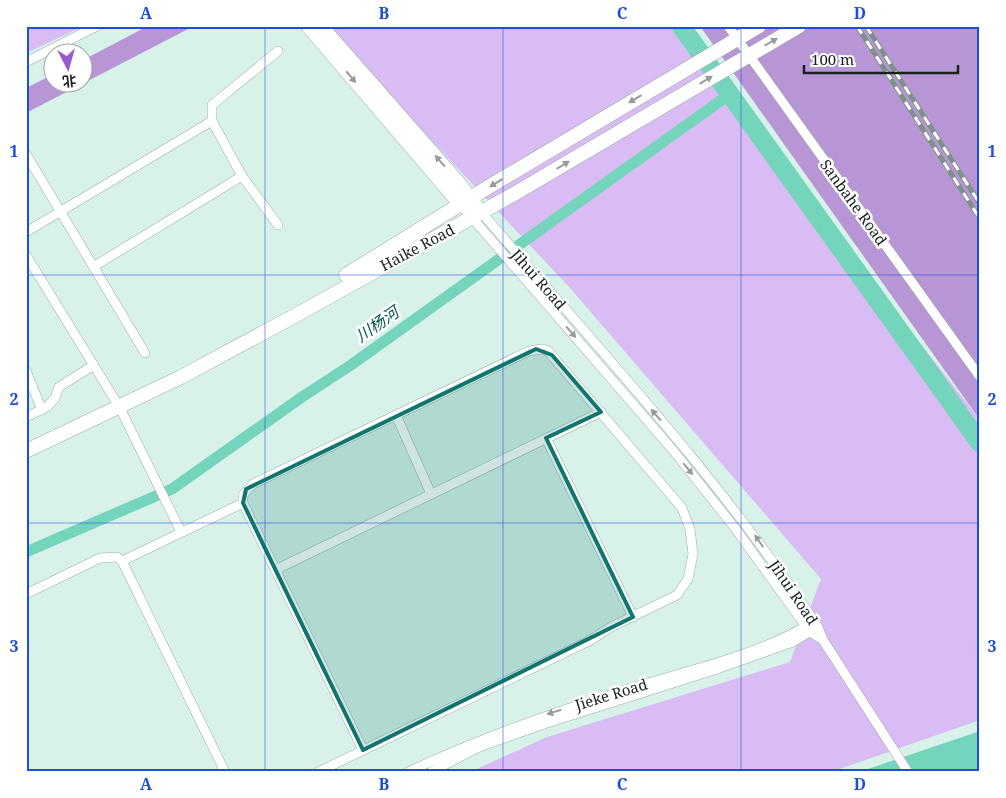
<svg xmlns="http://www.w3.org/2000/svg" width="1006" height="798" viewBox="0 0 1006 798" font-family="'Noto Serif','Noto Sans SC',serif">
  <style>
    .green { fill: #d8bcf3 }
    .forest { fill: #b896d6 }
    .water { fill: #75d4bc }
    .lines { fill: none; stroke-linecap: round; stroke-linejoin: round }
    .canal { stroke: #75d4bc; stroke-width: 11 }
    .river { stroke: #75d4bc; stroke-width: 19 }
    .street-casing { stroke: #96aea7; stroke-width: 10 }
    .secondary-casing { stroke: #96aea7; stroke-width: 15 }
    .street { stroke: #fff; stroke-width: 9 }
    .secondary { stroke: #fff; stroke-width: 14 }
    .rail-casing { stroke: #7f918b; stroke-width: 5 }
    .rail { stroke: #fff; stroke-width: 3; stroke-dasharray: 9; stroke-linecap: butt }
    .oneway { fill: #979b9a }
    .marked { fill: #0f766e; fill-opacity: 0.2; stroke: #0f766e; stroke-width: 4; stroke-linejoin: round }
    .grid { fill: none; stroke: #1d4ed8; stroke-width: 1; stroke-opacity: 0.55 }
    .labels { text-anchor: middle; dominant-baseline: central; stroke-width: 5; stroke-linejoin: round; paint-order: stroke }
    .street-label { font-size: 15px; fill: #17211e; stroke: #fff }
    .water-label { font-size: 16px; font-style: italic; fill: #005546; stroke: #fff }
    .neatline { fill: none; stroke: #1d4ed8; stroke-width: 2 }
    .grid-label { font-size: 16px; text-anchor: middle; font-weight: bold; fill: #1d4ed8 }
  </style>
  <rect width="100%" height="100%" fill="#d8f2ea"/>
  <path class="green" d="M26,26H84L26,53Z
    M324,26H673L980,420V720L831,772H470L547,737L790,662L821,579L570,288Z"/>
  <path class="forest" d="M148,26H194L26,113V88L52,75V82H82L83,60Z
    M700,26H980V420Z"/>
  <path class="water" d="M980,731V772H859Z"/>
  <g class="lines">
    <path class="canal" d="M26,552L172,489L302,397L351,365L730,94"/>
    <path class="river" d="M681,26L980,443"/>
    <g class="street-casing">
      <path id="street" d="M728,26L980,377
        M278,51L212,105V121L242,176L278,225
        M26,62L97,26
        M26,154L145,353
        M461,205L672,449L735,528L810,632L823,640
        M481,212C598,348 720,478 818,627L823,640L908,772
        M26,232L212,121
        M26,255L120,408L181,532
        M93,267L242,176
        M26,371L42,410
        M396,415L431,494
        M26,417L47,407L55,398L59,387L94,365
        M546,438L633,617
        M122,561L243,503
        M275,570L601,412
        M26,594L100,558L117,557L122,561L225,772
        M318,772L589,641L611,627L677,595L688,579L693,554L690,529L682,508L548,351L542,349L529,351L253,484L243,495V503L363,750
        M408,772C481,738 551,713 628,689C687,671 758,655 810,624
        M431,772L479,747L544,724L711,671L793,642L814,629"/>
    </g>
    <g class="secondary-casing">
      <path id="secondary" d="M308,26L461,205
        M321,26L457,181L476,206
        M346,275L490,186L759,26
        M26,451L181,377L298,314L514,194L799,26"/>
    </g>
    <use href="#street" class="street"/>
    <use href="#secondary" class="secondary"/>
    <g class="rail-casing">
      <path id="rail" d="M857,26L980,219
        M866,26L980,204"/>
    </g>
    <use href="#rail" class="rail"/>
  </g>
  <defs><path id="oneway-solid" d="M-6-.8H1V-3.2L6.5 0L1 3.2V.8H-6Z" transform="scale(1.25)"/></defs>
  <g class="oneway">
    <use href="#oneway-solid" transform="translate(771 42) rotate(-30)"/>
    <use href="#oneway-solid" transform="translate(351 77) rotate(50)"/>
    <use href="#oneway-solid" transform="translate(706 80) rotate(-31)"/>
    <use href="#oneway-solid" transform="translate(635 99) rotate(149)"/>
    <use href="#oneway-solid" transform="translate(440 161) rotate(-131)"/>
    <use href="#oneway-solid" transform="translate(563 165) rotate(-31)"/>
    <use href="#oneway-solid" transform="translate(496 183) rotate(149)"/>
    <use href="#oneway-solid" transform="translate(571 332) rotate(49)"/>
    <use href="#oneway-solid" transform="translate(656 415) rotate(-131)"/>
    <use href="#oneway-solid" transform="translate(688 469) rotate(51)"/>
    <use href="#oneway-solid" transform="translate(759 541) rotate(-125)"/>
    <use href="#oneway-solid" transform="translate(554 712) rotate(163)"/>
  </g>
  <path class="marked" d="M536,349L552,355L601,412L546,438L633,617L363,750L243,503L246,489Z"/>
  <path class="grid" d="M265,26V772M503,26V772M741,26V772M26,275H980M26,523H980"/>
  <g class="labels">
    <g class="street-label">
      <text transform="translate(854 202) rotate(54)">Sanbahe Road</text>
      <text transform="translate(417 247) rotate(-28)">Haike Road</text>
      <text transform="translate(539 279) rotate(49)">Jihui Road</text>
      <text transform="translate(794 592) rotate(56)">Jihui Road</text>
      <text transform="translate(611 694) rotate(-17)">Jieke Road</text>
    </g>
    <g class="water-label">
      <text transform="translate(377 324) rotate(-35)">川杨河</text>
    </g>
  </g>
  <rect width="1006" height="798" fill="none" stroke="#ffffff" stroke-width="55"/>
  <g transform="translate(68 68) rotate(174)"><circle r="24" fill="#ffffff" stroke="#a2a6a5"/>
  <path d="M0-4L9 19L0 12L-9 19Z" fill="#9c5acf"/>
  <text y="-8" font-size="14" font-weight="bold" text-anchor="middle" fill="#17211e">北</text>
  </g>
  <path d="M804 65v8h154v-8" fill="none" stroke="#17211e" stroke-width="2.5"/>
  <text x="811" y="65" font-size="15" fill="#17211e" stroke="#ffffff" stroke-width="4" paint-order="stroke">100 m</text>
  <rect x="28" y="28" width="950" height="742" class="neatline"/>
  <g class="grid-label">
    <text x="146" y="19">A</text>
    <text x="384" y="19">B</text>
    <text x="622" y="19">C</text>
    <text x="860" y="19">D</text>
    <text x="14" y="157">1</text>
    <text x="992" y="157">1</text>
    <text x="14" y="405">2</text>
    <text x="992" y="405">2</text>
    <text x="14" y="652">3</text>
    <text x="992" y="652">3</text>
    <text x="146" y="790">A</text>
    <text x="384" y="790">B</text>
    <text x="622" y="790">C</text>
    <text x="860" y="790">D</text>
  </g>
</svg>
